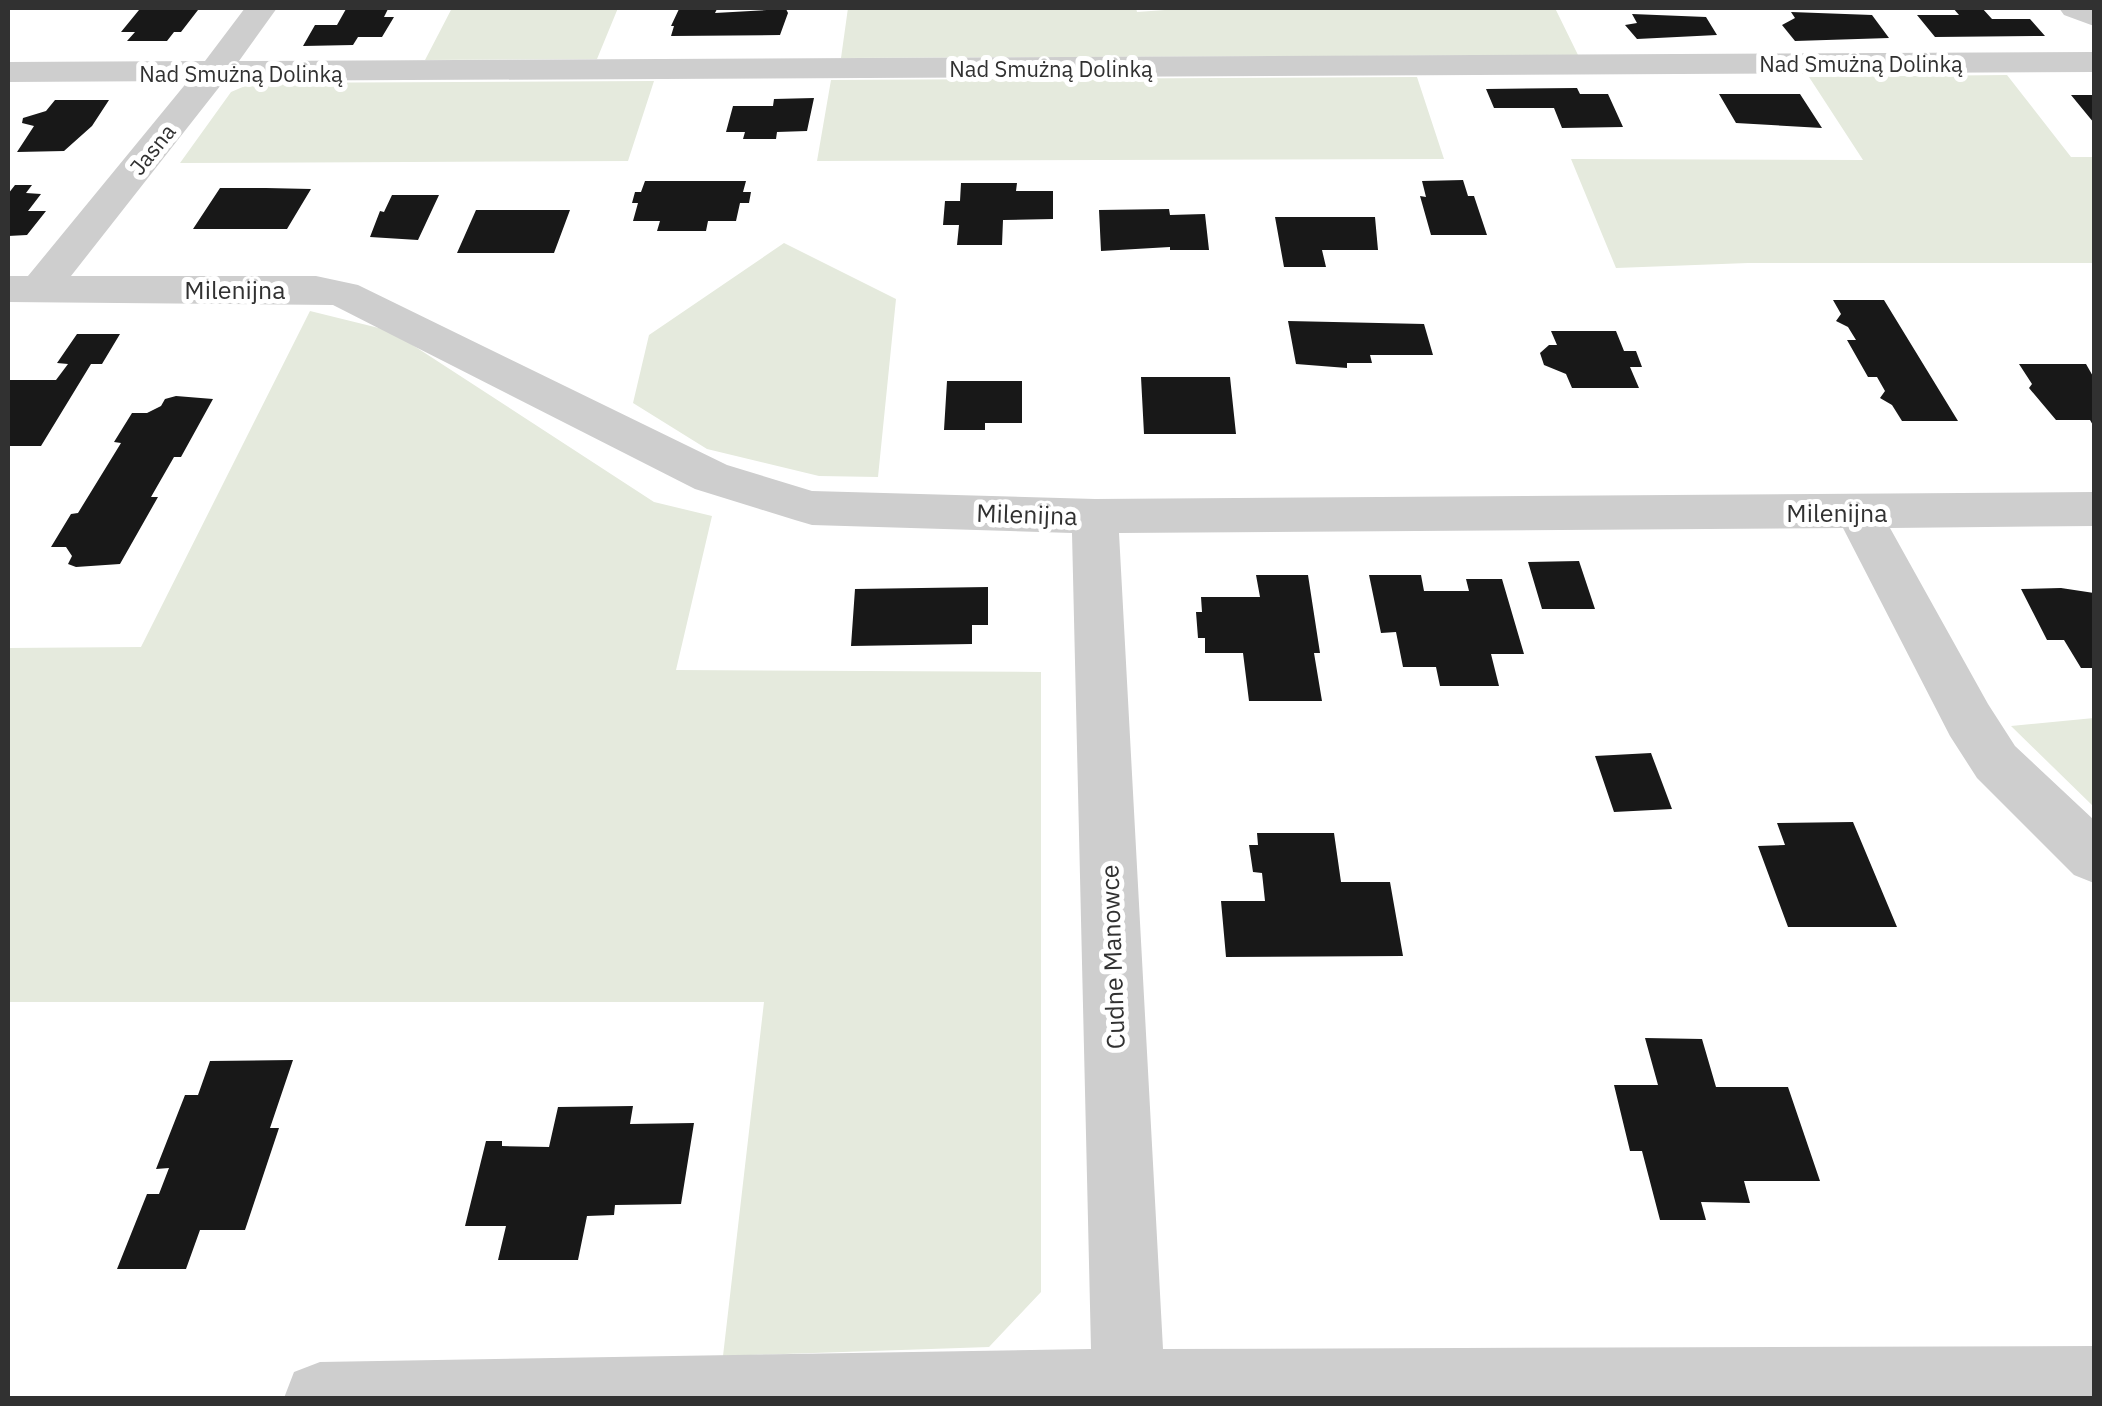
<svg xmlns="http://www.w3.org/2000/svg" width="2102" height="1406" viewBox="0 0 2102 1406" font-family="'IBM Plex Sans',sans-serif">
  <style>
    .green { fill: #e5eadd }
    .building { fill: #181818 }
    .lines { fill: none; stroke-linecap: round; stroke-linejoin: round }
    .minor { fill: #cecece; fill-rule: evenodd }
    .labels { text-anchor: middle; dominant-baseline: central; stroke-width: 10; stroke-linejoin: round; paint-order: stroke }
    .far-street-label { font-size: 22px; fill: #313131; stroke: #fff }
    .street-label { font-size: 25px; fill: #313131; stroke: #fff }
  </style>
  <rect width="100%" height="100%" fill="#fff"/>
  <path class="green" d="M452,8H618L597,59L425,60Z
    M848,8H1136L1137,12L1193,8H1555L1578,55L841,58Z
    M2007,75L2071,157H2094V263H1748L1616,268L1571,159L1863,160L1809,77Z
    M1417,77L1444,159L817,161L831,80Z
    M654,81L628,161L180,163L231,92L252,83Z
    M784,243L896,299L878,477L819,476L707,449L633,403L649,335Z
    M310,311L391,331L654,502L712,516L676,670L1041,672V1292L989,1347L723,1356L764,1002H8V648L141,647Z
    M2094,718V807L2011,726Z"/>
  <path class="building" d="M154,8L198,10L181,32H174L167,41H127L135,32H121L139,10Z
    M1953,8H1982L1992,19H2030L2045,36L1935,37L1917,15H1959Z
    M346,9H388L384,17H394L382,37H358L353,45L303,46L315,25H337Z
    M679,9H717L715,13L786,9L788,13L780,35L671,36L674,26H671Z
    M1791,12L1872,15L1889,38L1795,41L1782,25L1795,18Z
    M1632,14L1706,17L1717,35L1637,39L1625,25L1637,23Z
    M1577,88L1580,94H1608L1623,127L1562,128L1554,108H1494L1486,89Z
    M1719,94H1800L1822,128L1736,123Z
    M2071,95H2094V123Z
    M814,98L807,131L777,132L776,139H743L745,132H726L733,106H773L774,99Z
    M55,100H109L92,126L64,151L17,152L34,126L22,123L23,118L46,111Z
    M1463,180L1468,196H1474L1487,235H1431L1420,196L1426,197L1422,181Z
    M645,181H746L743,192H751L749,203H740L736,221H708L706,231H657L660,221H633L638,203H632L635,192H641Z
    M961,183H1017L1016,191H1053V219L1003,220L1002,245H957L959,225H943L945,201H960Z
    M15,185H32L26,193L41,194L28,211H46L27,235L8,236V194Z
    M220,188H266L311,189L287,229H193Z
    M392,195H439L418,240L370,237L380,211L384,212Z
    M1169,209L1170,215L1205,214L1209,250H1170V247L1101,251L1099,210Z
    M476,210H570L554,253H457Z
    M1275,217H1375L1378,250H1322L1326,267H1284Z
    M1833,300H1884L1958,421H1902L1892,405L1880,398L1885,391L1877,377H1868L1847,340H1856L1848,327L1836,321L1841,314Z
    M1288,321L1424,324L1433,355H1370L1372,363H1347V368L1296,364Z
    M1551,331H1616L1624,351H1636L1642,367H1630L1639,388H1572L1566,374L1544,365L1540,353L1549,345H1557Z
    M77,334H120L102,364H91L41,446H8V380H56L68,364L57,363Z
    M2019,364H2086L2094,378V427L2090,420H2056L2029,388L2032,384Z
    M1141,377H1230L1236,434H1144Z
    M947,381H1022V423H985V430H944Z
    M176,396L213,399L181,457H174L151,497H158L120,564L76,567L68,564L72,556L66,547H51L71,514L78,513L121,443L114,442L132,413H147L161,406L165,399Z
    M1579,561L1595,609H1542L1528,562Z
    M1256,575H1308L1320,653H1314L1322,701H1249L1243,653H1205V638H1198L1196,612H1202L1201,597H1260Z
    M1369,575H1421L1424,591H1469L1466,579H1502L1524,654H1491L1499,686H1440L1436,667H1403L1396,632L1381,633Z
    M988,587V625H972V644L851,646L855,589Z
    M2061,588L2094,593V668H2081L2064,640H2047L2021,589Z
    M1651,753L1672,809L1614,812L1595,756Z
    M1853,822L1897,927H1788L1758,846L1785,845L1777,823Z
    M1257,833H1334L1341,882H1390L1403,956L1226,957L1221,901H1265L1262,873L1253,872L1249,845H1258Z
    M1645,1038L1702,1039L1716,1087H1788L1820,1181H1744L1750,1203L1701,1202L1706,1220H1660L1642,1151H1630L1614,1085H1658Z
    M293,1060L270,1128H279L245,1230H200L186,1269H117L147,1194H159L169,1168L156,1169L185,1095H198L210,1061Z
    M633,1106L630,1124L694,1123L681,1204L615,1205L614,1215L587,1216L578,1260H498L506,1226H465L486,1141H502V1146L549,1147L558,1107Z"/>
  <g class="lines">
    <path class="minor" d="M245,8H277L239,61L2094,52V72L224,81L71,276H316L358,285L727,465L812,491L1095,499L2094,492V526L1890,528L1988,704L2015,746L2094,820V883L2074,875L1977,778L1950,736L1843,528L1119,533L1163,1349L2094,1346V1398H284L294,1372L320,1362L1091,1349L1072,533L812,525L795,520L695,489L333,305L8,302V276H28L188,81L8,82V62L205,61Z
      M2059,8H2094V26L2064,15Z"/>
  </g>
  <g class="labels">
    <g class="far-street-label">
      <text x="1861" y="63">Nad Smużną Dolinką</text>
      <text x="1051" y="68">Nad Smużną Dolinką</text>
      <text x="241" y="73">Nad Smużną Dolinką</text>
      <text transform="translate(152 149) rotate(-51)">Jasna</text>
    </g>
    <g class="street-label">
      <text x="235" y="289">Milenijna</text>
      <text x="1837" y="512">Milenijna</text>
      <text transform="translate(1027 514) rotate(2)">Milenijna</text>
      <text transform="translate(1112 957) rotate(-92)">Cudne Manowce</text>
    </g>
  </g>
  <rect width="2102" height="1406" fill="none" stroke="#313131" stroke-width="20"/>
</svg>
